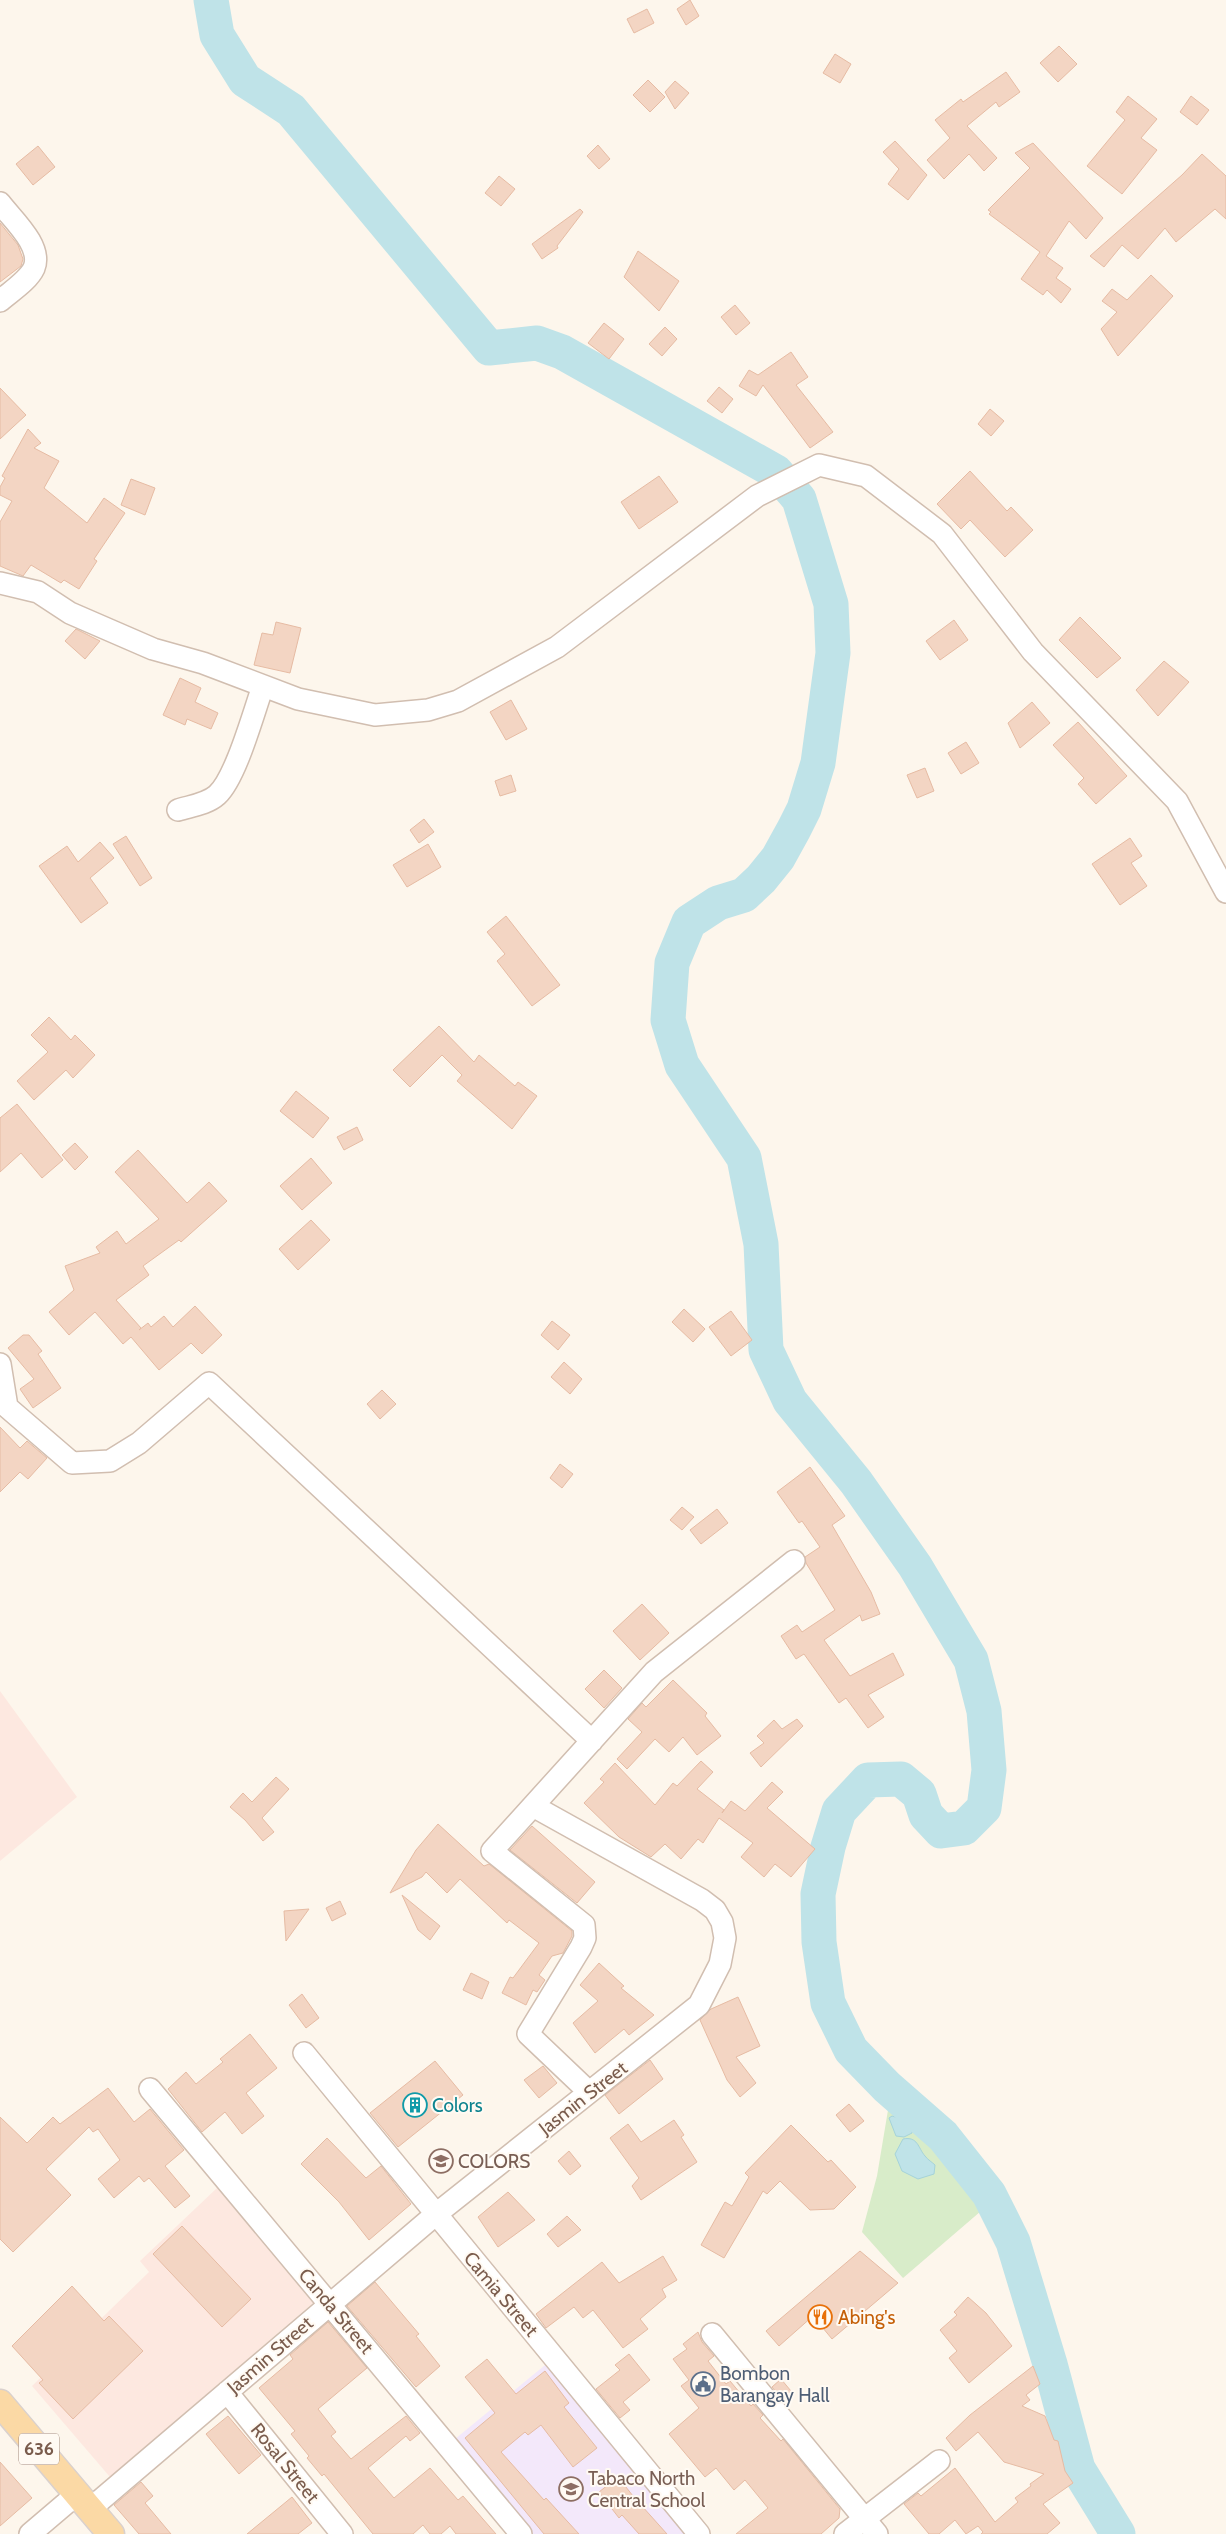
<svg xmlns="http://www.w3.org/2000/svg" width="1226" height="2534" viewBox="0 0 1226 2534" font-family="Cabin,sans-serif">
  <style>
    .commercial { fill: #fde8e0 }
    .education { fill: #f3e8fa }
    .pitch { fill: #d8ecc9 }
    .water { fill: #bfe3e8; stroke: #a5d3da }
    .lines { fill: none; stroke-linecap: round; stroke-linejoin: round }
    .river { stroke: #bfe3e8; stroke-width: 35 }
    .building { fill: #f3d5c3; stroke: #e6bba3 }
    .minor-casing { stroke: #d1beb0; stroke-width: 24 }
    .major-casing { stroke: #dad1cd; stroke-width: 29 }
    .minor { stroke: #fff; stroke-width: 21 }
    .major { stroke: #fbd9a5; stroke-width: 26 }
    .labels { text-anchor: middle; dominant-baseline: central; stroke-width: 4; stroke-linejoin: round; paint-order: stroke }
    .shield { fill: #fffaf3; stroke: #a28b7f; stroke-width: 1 }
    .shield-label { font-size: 18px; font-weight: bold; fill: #7a5c4d }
    .street-label { font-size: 19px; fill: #7a5c4d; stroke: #fffaf3 }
    .culture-label { font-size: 19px; fill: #0d838f; stroke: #fffaf3; text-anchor: start }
    .education-label { font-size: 19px; fill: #785e54; stroke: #fffaf3; text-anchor: start }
    .food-label { font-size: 19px; fill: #c56008; stroke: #fffaf3; text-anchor: start }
    .service-label { font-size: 19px; fill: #4e5e75; stroke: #fffaf3; text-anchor: start }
  </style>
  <rect width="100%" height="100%" fill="#fdf6ec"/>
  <path class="commercial" d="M0,1691L77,1797L0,1861Z
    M217,2188L313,2303L110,2477L32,2386L149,2272L140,2261Z"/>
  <path class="education" d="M550,2361L691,2534H525L449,2444Z"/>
  <path class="pitch" d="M888,2110L908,2116L928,2131L988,2205L903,2278L862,2232L877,2176Z"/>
  <path class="water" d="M892,2116L906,2120L913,2128L912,2133L904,2137L896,2136L889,2118Z
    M903,2139C918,2136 918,2148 925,2156C928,2160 932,2162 935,2165L934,2174L918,2179L902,2171L895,2154Z"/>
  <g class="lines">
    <path class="river" d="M211,0L217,35L245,80L291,110L489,348L537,343L562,352L776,472L799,499L831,604L833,653L818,763L804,809L794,829L778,858L761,879L744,895L718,903L689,922L672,963L668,1020L682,1065L744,1158L761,1244L766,1350L790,1401L856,1482L915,1566L971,1660L984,1711L989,1770L984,1808L964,1828L941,1831L926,1815L919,1794L901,1779L868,1780L839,1811L828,1847L818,1894L819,1942L828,2003L851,2050L887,2087L943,2136L989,2194L1013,2242L1050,2364L1078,2469L1118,2534"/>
  </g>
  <path class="building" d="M690,0L699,16L686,25L677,9Z
    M647,9L654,23L634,33L627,19Z
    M1059,46L1077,64L1058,82L1040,63Z
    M835,54L851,64L840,83L823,73Z
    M1006,72L1020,92L999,107L996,102L967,126L997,158L984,171L969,154L944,179L927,160L950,138L935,120L961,99L963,102Z
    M648,80L665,97L650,112L633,95Z
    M675,81L689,93L675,109L665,92Z
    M1128,96L1157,119L1141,138L1157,150L1122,194L1087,166L1125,120L1116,112Z
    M1191,96L1209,110L1197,125L1180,112Z
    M895,141L927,175L908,200L888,184L899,169L883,152Z
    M1033,143L1103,218L1086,239L1069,221L1046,256L1063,268L1056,278L1071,289L1061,303L1047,290L1043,295L1021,279L1040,252L989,214L991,212L988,210L1030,168L1015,153Z
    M598,145L610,159L599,169L587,156Z
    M38,146L55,167L33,185L16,164Z
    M1202,154L1226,176V219L1215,209L1176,242L1165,228L1138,259L1122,245L1104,267L1090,256L1182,175Z
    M499,176L515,189L501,206L485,193Z
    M580,209L583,212L557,246L558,248L542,259L532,244Z
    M0,223L18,245L23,259L21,266L0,282Z
    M638,251L679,281L659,311L624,277Z
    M1151,275L1173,296L1118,356L1101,329L1117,312L1102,301L1112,289L1127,300Z
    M735,305L750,323L736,335L721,317Z
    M604,323L624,339L609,359L588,343Z
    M665,327L677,339L662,356L649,344Z
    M791,352L808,377L796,385L833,432L810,448L763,385L756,396L739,386L749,370L758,375Z
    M719,387L733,399L722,413L707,401Z
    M0,388L26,415L0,439Z
    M990,409L1004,421L991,436L978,424Z
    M28,429L41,443L34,448L59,461L44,488L87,523L104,498L125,513L94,559L97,561L79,589L64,580L61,583L31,565L23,576L0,566V522L12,501L0,495V487L5,478L2,476Z
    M970,471L1007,511L1011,507L1033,530L1005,557L970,520L961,529L937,504Z
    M659,476L678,502L639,529L621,502Z
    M131,479L155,488L145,515L121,505Z
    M1080,617L1121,658L1097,678L1059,640Z
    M954,620L968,640L940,660L926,641Z
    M276,622L301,628L290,673L254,665L262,633L273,635Z
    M76,629L100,641L85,659L65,641Z
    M1164,661L1189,682L1158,716L1136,690Z
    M180,678L201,688L195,702L218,713L211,729L187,719L185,725L163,715Z
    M511,700L527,729L506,740L490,712Z
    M1032,702L1050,723L1020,748L1008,723Z
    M1078,722L1127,776L1096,804L1078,784L1084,778L1053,745Z
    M966,742L979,763L961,774L948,753Z
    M925,768L934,791L917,798L907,775Z
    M511,775L516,791L500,796L495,781Z
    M424,819L434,832L419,843L410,830Z
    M126,836L152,878L140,886L113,844Z
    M1130,838L1142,856L1131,863L1147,886L1120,905L1092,864Z
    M100,842L114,858L90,878L108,903L81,923L39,866L67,846L78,862Z
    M428,844L441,867L407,887L393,865Z
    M506,916L560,985L532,1006L497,961L505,954L487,932Z
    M49,1017L71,1040L75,1035L95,1055L73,1078L66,1070L34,1100L17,1081L48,1052L31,1035Z
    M439,1026L474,1062L479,1055L515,1086L518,1082L537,1096L512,1129L457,1081L462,1075L442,1055L410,1087L393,1070Z
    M296,1091L329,1118L313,1138L280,1111Z
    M17,1104L63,1160L42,1178L21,1153L0,1172V1118Z
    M357,1127L363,1140L344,1150L337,1137Z
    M75,1143L88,1157L75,1170L62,1155Z
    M138,1150L187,1203L209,1182L227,1201L181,1242L179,1240L143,1266L149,1275L116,1300L141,1328L139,1330L148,1323L151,1327L164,1316L173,1327L195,1306L222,1335L202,1354L191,1343L159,1370L131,1337L123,1344L95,1312L69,1335L49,1312L74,1290L65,1266L100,1253L96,1247L117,1231L126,1244L159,1219L115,1172Z
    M311,1158L332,1183L302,1210L280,1186Z
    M311,1220L330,1240L298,1270L279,1249Z
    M684,1309L705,1329L693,1342L672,1322Z
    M731,1311L752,1340L731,1356L709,1327Z
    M552,1321L570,1335L558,1350L541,1335Z
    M23,1335H29L42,1351L38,1354L61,1388L33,1408L20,1389L34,1379L8,1348Z
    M564,1362L582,1379L570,1394L551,1377Z
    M382,1390L396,1404L380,1419L367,1404Z
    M0,1427L20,1448L27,1441L47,1458L28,1479L20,1472L0,1492Z
    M560,1464L573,1474L562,1488L550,1478Z
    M810,1467L845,1516L832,1525L871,1592L880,1614L862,1621L860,1615L824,1640L850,1676L893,1653L904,1675L868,1695L884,1717L868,1728L846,1698L839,1703L804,1654L796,1659L781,1636L797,1625L802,1632L835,1610L806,1563L805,1557L820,1547L802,1521L799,1523L777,1492Z
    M682,1507L694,1517L682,1530L670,1520Z
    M717,1509L728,1523L701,1544L690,1530Z
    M642,1604L669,1633L640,1660L613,1631Z
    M604,1670L622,1688L604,1708L585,1689Z
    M673,1680L707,1713L705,1716L721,1736L697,1755L683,1737L669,1752L655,1739L627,1769L617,1759L642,1732L628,1719L642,1703L646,1707Z
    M797,1719L803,1726L761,1767L750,1753L764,1743L757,1736L774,1720L782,1729Z
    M701,1761L713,1772L697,1789L724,1810L722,1813L731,1801L745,1811L772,1782L783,1792L767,1808L815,1849L791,1877L775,1864L764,1877L741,1857L753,1843L719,1818L703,1843L698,1839L681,1859L665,1844L651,1857L619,1837L584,1803L604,1782L600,1779L615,1763L655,1805L673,1783L677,1786Z
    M276,1777L289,1789L262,1818L274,1832L263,1841L245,1820L230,1807L243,1793L252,1802Z
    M438,1824L484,1866L489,1864L572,1931V1936L563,1953L552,1956L539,1975L545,1980L537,1992L533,1990L526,2005L502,1993L510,1977L513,1978L539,1943L509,1920L507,1923L460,1879L447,1893L426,1872L422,1877L390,1893L416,1850Z
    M532,1826L595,1882L577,1903L510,1850Z
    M402,1895L440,1926L430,1940L418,1930Z
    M340,1901L346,1914L332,1921L326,1908Z
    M309,1909L286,1941L284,1911Z
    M599,1963L624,1986L621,1988L654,2015L629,2035L624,2029L595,2053L573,2023L598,2001L580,1985Z
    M471,1973L489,1982L482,1999L463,1990Z
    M302,1994L319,2018L306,2028L289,2005Z
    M738,1997L760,2046L736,2057L756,2083L740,2097L727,2080L700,2020L711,2009Z
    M250,2034L277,2068L246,2093L264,2116L242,2134L225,2112L202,2132L168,2089L186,2072L196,2084L223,2062L220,2059Z
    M650,2060L663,2079L619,2114L605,2095Z
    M435,2061L463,2095L398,2147L370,2113Z
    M543,2066L557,2083L539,2098L524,2080Z
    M108,2088L134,2122L150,2109L184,2150L165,2166L190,2196L175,2208L149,2178L144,2182L139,2176L114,2198L98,2179L120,2160L98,2129L93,2132L89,2127L46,2169L71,2195L13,2252L0,2239V2117L27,2143L53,2117L60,2124Z
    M849,2104L864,2121L850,2132L836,2115Z
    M674,2120L684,2135L681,2137L697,2162L641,2200L632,2186L639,2178L610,2138L628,2124L641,2142Z
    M791,2125L828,2162L831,2160L856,2187L834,2209L810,2210L780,2181L767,2194L763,2191L724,2258L701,2245L725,2202L732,2206L749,2177L745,2173Z
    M327,2138L366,2178L381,2166L411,2204L369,2240L339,2202L301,2164Z
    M569,2151L581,2166L570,2175L558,2161Z
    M508,2192L535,2220L498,2247L478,2217Z
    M567,2216L581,2230L558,2247L547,2234Z
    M182,2226L251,2299L222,2327L153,2254Z
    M860,2251L898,2283L832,2339L813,2316L779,2346L766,2331Z
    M663,2256L677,2280L662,2289L666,2297L640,2319L648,2329L623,2348L593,2310L583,2318L574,2307L546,2328L536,2314L602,2262L619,2283Z
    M375,2282L419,2334L416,2336L440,2366L416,2387L347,2306Z
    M72,2286L104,2321L109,2316L143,2351L73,2419L39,2383L43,2380L12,2346Z
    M968,2297L986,2313L1012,2346L969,2383L949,2358L957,2351L940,2330L957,2315L954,2312Z
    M328,2322L367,2368L318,2409L336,2432L331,2436L351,2459L406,2416L420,2433L410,2441L406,2436L368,2468L394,2498L430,2468L458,2500L463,2496L496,2534H456L450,2526L441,2534H430L423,2525L413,2534H373L324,2474L322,2476L307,2458L309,2456L291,2434L295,2431L259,2388L293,2359L290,2355Z
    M698,2332L702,2342L714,2356L708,2361L726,2384L730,2381L751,2406L753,2404L763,2415L760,2418L781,2441L783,2439L840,2509L839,2518L821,2534H736L768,2508L745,2480L734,2490L716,2468L705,2477L669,2434L699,2408L681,2386L689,2380L673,2359L687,2349L683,2344Z
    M629,2354L650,2380L623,2402L630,2410L620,2418L596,2389L620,2370L615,2365Z
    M487,2359L516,2394L545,2371L569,2403L564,2407L597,2448L573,2467L541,2425L528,2435L525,2432L501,2452L544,2500L546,2498L579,2534H544L465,2438L495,2413L465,2377Z
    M1033,2366L1040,2384L1026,2395L1030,2400L1022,2406L1045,2416L1054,2440L1058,2441L1065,2471L1073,2483L1043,2504L1060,2523L1047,2534H981L983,2532L978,2526L966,2534L955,2520L939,2534H929L904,2504L918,2493L921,2496L955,2468L995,2522L1018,2502L1015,2498L1031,2486L1030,2484L1044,2474L1004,2462L978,2432L956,2451L946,2438L970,2415Z
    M781,2379L791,2391L782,2399L772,2387Z
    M228,2416L261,2455L239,2474L206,2434Z
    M0,2462L32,2498L0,2526Z
    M618,2477L633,2496L667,2534H639L622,2515L619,2518L599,2492Z
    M141,2482L153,2496L145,2503L171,2534H139L114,2505Z
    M292,2497L312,2523L298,2534H247Z"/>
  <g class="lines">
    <g class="minor-casing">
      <path id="minor" d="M0,203C12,219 43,246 34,268C28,281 10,292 0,301
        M0,583L38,592L70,613L153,649L203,663L298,699L375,715L428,710L458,701L557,647L757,496L819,465L866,476L942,534L1033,652L1177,801L1226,892
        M178,810C191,806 207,804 217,795C236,778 254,711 263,686
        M0,1364L7,1407L72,1463L110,1461L139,1443L209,1383L592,1741
        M304,2053L699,2534
        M150,2089L521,2534
        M589,2092L528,2034L581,1947L585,1938L584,1925L492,1851L654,1672L794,1561
        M712,2334L877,2534
        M227,2392L342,2534
        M90,2509L435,2215L699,2005L720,1964L725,1938L722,1922L715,1910L702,1900L533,1806
        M30,2534L77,2494
        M845,2534L939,2461"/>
    </g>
    <g class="major-casing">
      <path id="major" d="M0,2403L111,2534"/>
    </g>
    <use href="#minor" class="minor"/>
    <use href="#major" class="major"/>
  </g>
  <defs>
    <g id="building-ring" transform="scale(1.25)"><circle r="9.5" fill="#fffaf3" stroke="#0f9aa8" stroke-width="1.5"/><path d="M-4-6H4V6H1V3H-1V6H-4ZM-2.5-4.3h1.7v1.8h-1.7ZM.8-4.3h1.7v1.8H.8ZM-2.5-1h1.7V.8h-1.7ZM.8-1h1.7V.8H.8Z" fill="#0f9aa8"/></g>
    <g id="school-ring" transform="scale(1.25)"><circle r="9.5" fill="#fffaf3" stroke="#8d6e63" stroke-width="1.5"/><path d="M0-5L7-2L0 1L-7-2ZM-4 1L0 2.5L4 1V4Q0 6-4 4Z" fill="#8d6e63"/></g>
    <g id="restaurant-ring" transform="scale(1.25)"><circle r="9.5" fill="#fffaf3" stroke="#e8710a" stroke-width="1.5"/><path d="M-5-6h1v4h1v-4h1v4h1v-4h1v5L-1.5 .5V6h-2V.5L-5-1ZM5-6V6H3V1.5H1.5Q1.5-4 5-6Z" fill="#e8710a"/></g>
    <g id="civic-ring" transform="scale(1.25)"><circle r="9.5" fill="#fffaf3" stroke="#5c6f8a" stroke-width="1.5"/><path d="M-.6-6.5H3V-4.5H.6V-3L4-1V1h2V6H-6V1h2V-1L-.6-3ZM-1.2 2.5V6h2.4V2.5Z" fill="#5c6f8a"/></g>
  </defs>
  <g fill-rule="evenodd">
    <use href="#building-ring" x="415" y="2105"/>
    <use href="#school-ring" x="441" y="2161"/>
    <use href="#restaurant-ring" x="820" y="2317"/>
    <use href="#civic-ring" x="703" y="2384"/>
    <use href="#school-ring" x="571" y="2489"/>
  </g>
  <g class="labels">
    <rect class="shield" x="19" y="2433.5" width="40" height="31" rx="4"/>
    <g class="shield-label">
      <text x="39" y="2449">636</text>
    </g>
    <g class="street-label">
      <text transform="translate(583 2098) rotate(-38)">Jasmin Street</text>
      <text transform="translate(501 2294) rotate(50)">Camia Street</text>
      <text transform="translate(336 2311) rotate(50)">Canda Street</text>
      <text transform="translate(270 2355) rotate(-41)">Jasmin Street</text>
      <text transform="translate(285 2463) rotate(51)">Rosal Street</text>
    </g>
    <g class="culture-label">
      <text x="432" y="2105">Colors</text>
    </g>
    <g class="education-label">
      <text x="458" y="2161">COLORS</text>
      <text x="588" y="2478">Tabaco North<tspan x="588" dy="22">Central School</tspan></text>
    </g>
    <g class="food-label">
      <text x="838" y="2317">Abing's</text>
    </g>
    <g class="service-label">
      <text x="720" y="2373">Bombon<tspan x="720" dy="22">Barangay Hall</tspan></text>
    </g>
  </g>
</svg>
